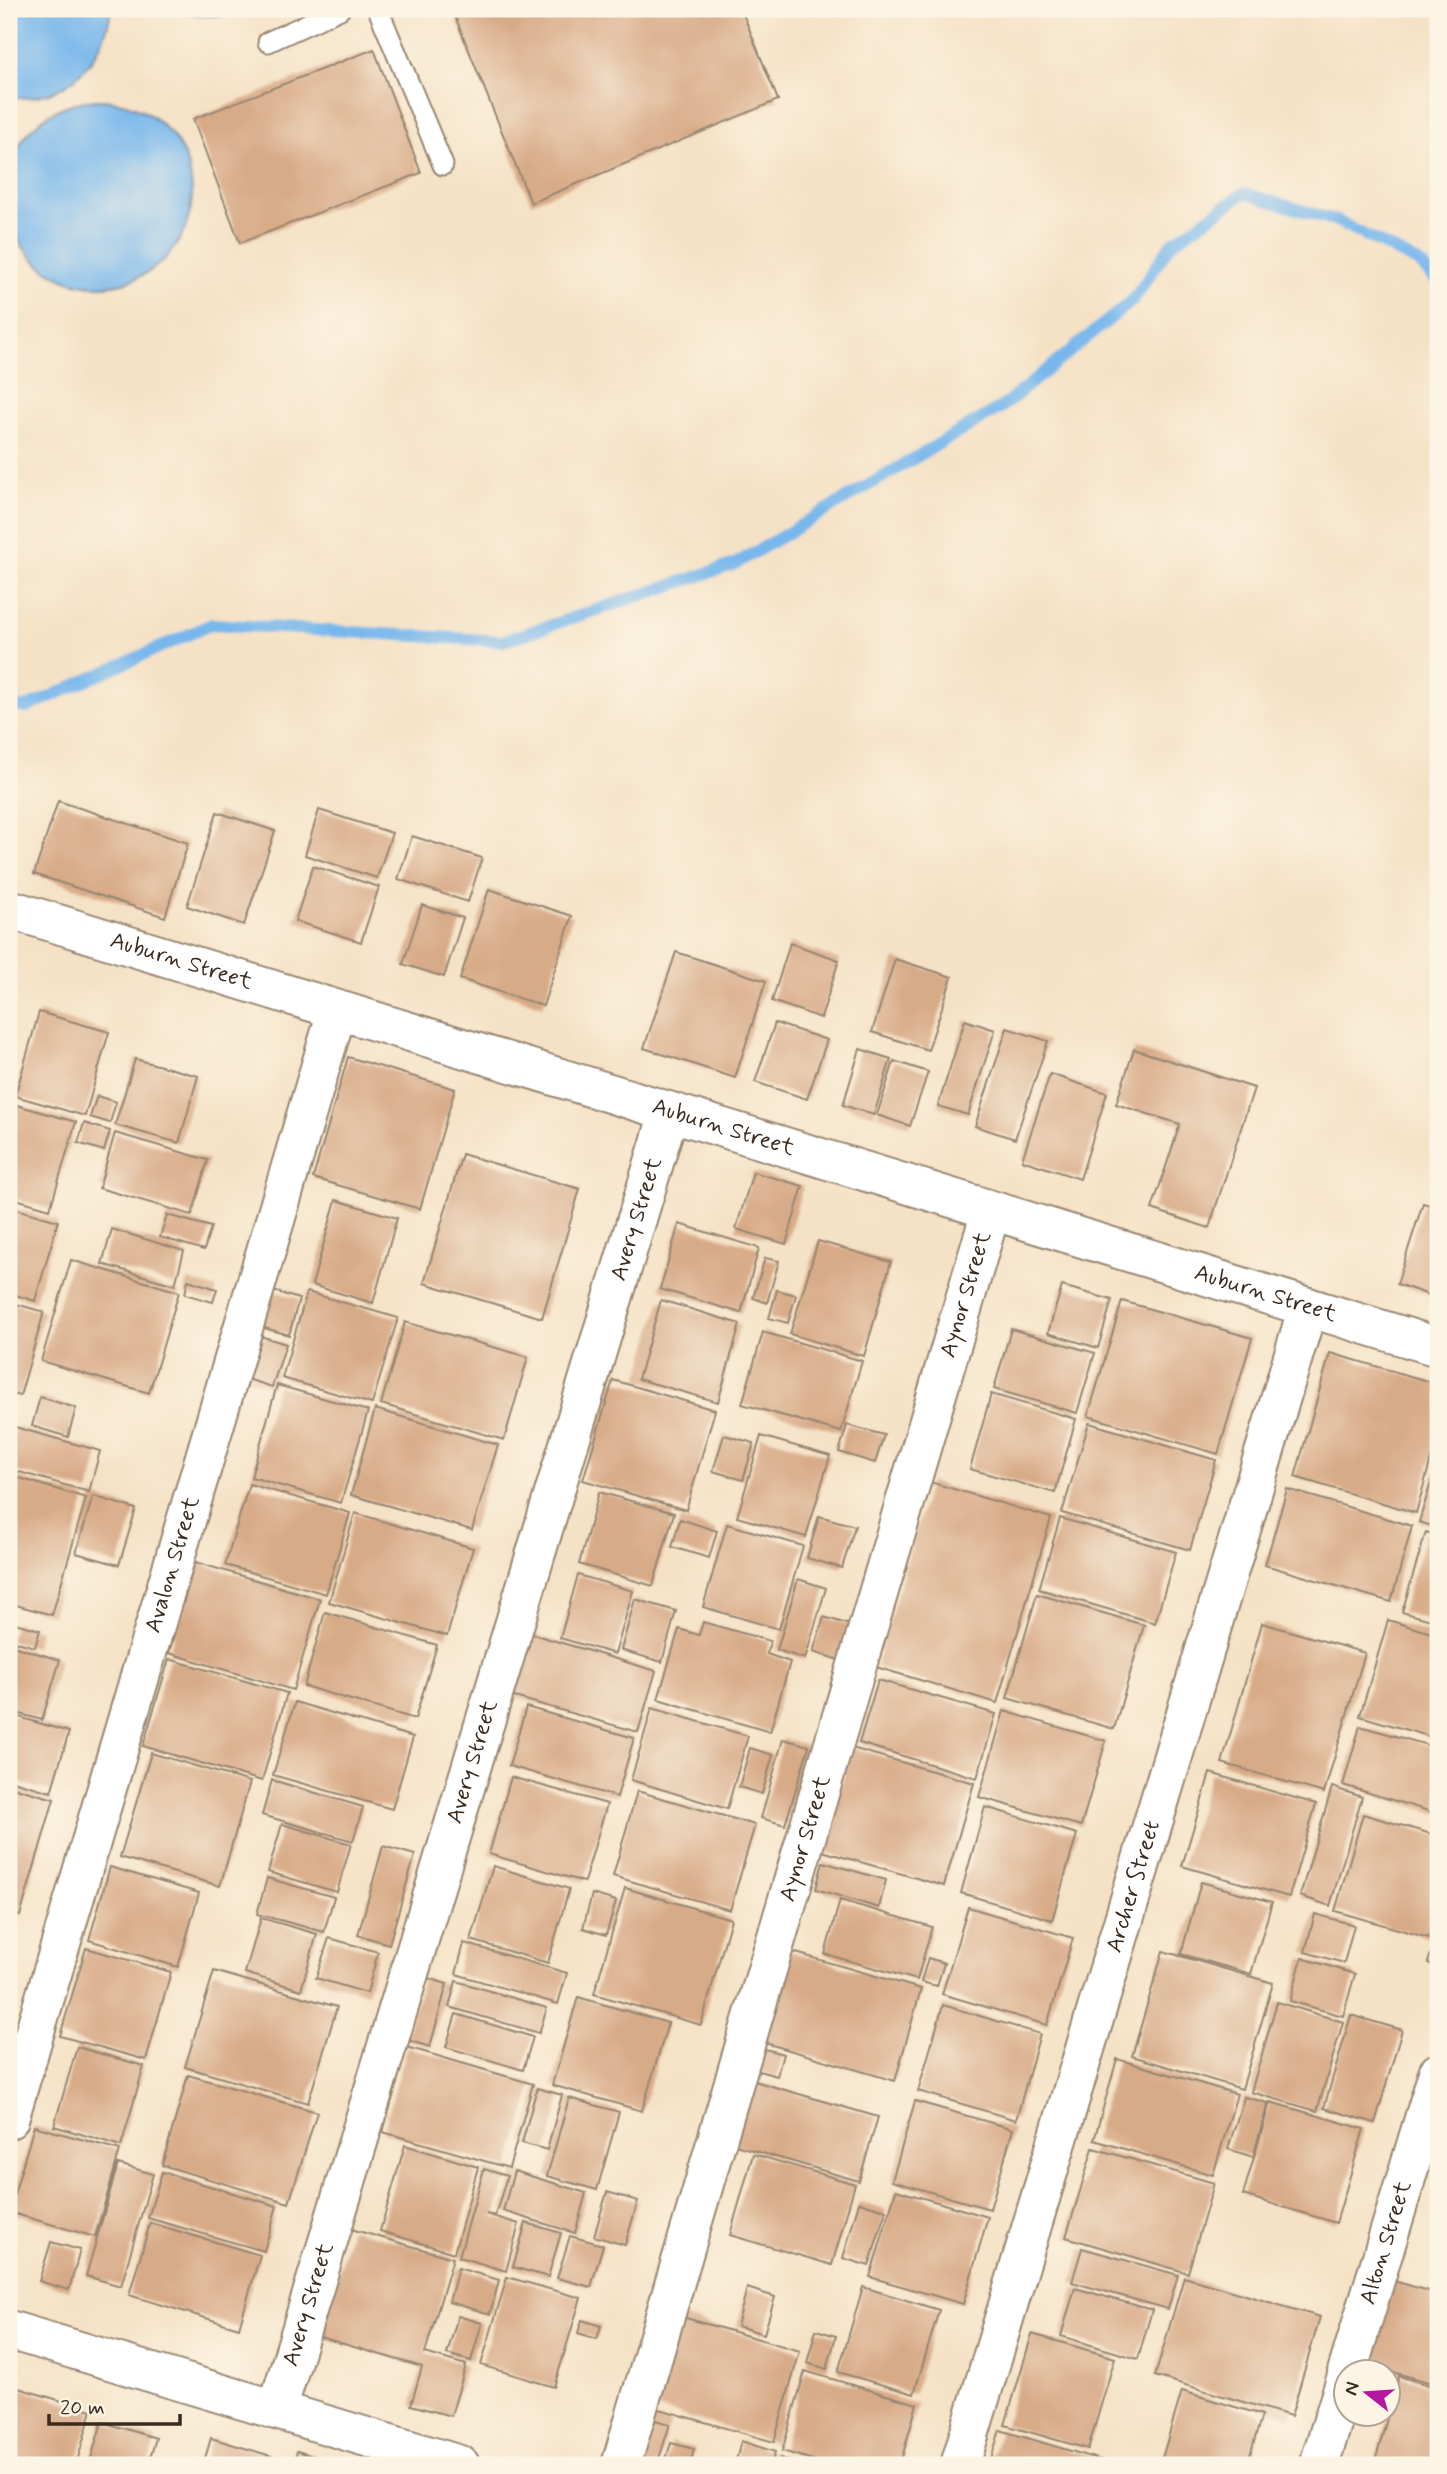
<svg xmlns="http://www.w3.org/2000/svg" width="1447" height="2474" viewBox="0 0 1447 2474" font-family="Mynerve,sans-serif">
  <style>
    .water { fill: #78b7ec; stroke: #5a7085; stroke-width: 2 }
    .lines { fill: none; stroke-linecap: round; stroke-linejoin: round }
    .stream { stroke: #78b7ec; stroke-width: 12 }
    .building { fill: #d8ab88 }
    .lane-casing { stroke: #988672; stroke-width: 23 }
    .street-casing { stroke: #988672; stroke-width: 42 }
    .lane { stroke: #fff; stroke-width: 19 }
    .street { stroke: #fff; stroke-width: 38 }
    .labels { text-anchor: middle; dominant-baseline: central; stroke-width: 5; stroke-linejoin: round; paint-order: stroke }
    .street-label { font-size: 23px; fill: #3b2a1e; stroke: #fcf5e5 }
  </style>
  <rect width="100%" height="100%" fill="#fcf5e5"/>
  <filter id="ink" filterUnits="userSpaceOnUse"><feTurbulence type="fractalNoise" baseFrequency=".0143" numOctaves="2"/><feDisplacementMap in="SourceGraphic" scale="14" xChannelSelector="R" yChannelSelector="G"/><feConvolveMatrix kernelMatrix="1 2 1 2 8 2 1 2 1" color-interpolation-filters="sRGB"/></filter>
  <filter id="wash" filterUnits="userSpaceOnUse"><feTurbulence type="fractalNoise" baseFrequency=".00686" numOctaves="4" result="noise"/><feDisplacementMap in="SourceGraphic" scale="28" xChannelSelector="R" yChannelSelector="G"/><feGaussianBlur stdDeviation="1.57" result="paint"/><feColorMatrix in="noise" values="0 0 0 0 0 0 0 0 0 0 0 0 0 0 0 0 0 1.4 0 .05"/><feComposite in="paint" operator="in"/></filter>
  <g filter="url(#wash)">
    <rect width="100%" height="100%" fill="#f5e2c6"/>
    <path class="water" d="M9,9H111C105,61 64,104 9,97Z
      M177,9H247C224,18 200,18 177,9Z
      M6 193a93 93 0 1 1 186 0a93 93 0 1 1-186 0Z"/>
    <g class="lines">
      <path class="stream" d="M9,704L25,708L212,624L503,641L735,564L1003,406L1133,300L1171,244L1244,193L1337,221L1419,263L1438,282"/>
    </g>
    <g id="blocks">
      <path class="building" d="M452,9H741L778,100L531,203Z
        M374,49L421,173L240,243L193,119Z
        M58,801L188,843L165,917L34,874Z
        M319,810L392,833L377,878L305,855Z
        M217,812L275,831L244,925L187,906Z
        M412,836L482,858L468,902L398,879Z
        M313,866L379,887L361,942L295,921Z
        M489,889L572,916L543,1006L460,979Z
        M422,905L463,918L444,977L403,964Z
        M790,943L839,960L821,1018L772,1001Z
        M676,952L766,981L735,1078L644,1048Z
        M895,959L952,977L928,1050L872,1032Z
        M39,1012L109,1032L85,1116L15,1096Z
        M965,1020L995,1030L968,1115L938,1106Z
        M775,1023L827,1040L807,1099L755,1082Z
        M1007,1028L1048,1041L1015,1139L975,1126Z
        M860,1049L891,1059L874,1115L843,1105Z
        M1134,1049L1254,1088L1209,1228L1152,1209L1180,1124L1116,1104Z
        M348,1057L455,1089L420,1209L313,1178Z
        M135,1059L198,1076L179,1143L115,1125Z
        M894,1061L928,1072L910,1126L877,1115Z
        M1050,1074L1107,1093L1080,1179L1022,1160Z
        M97,1096L116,1102L110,1123L90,1117Z
        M13,1104L76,1122L50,1209L9,1197V1117Z
        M84,1123L110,1131L104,1151L78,1143Z
        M115,1133L208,1160L192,1215L99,1188Z
        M462,1154L580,1189L542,1318L424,1283Z
        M1438,1171V1197L1430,1194Z
        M753,1172L803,1186L786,1244L736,1229Z
        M336,1200L397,1218L373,1303L312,1285Z
        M1423,1203L1438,1207V1298L1397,1284Z
        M9,1207L58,1221L35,1301L9,1293Z
        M167,1215L211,1227L204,1250L160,1237Z
        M679,1224L759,1248L741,1313L660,1289Z
        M112,1229L184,1251L175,1285L102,1264Z
        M818,1241L891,1262L864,1356L790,1334Z
        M765,1258L779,1261L767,1303L753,1298Z
        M71,1260L179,1292L149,1393L41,1361Z
        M188,1280L217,1289L213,1302L185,1294Z
        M1062,1286L1112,1300L1098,1348L1048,1333Z
        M264,1288L299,1299L289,1335L254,1325Z
        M777,1290L796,1295L788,1323L769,1318Z
        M307,1292L398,1318L372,1404L282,1378Z
        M661,1300L740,1324L718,1402L638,1379Z
        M1122,1301L1252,1338L1218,1454L1088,1416Z
        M9,1302L44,1312L20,1396L9,1393Z
        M405,1322L528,1357L504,1440L381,1404Z
        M1011,1329L1095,1353L1077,1413L994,1389Z
        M763,1332L862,1361L841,1432L742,1404Z
        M251,1333L286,1344L272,1387L238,1376Z
        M1330,1353L1438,1384V1434L1416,1513L1295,1477Z
        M613,1380L715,1410L686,1510L583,1480Z
        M277,1385L368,1411L341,1503L251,1477Z
        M991,1394L1076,1419L1055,1493L970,1469Z
        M40,1397L76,1408L68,1437L32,1426Z
        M375,1409L498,1445L472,1530L351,1495Z
        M1089,1423L1216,1460L1190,1550L1062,1513Z
        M847,1425L884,1435L875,1463L839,1452Z
        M15,1427L100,1451L89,1492L9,1469V1447Z
        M724,1435L754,1443L743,1480L713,1471Z
        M761,1436L830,1456L806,1537L737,1517Z
        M1438,1460V1528L1419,1522Z
        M9,1475L86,1498L52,1615L9,1603Z
        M930,1482L1051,1518L997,1703L876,1667Z
        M249,1484L350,1513L326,1594L225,1565Z
        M1287,1489L1412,1526L1391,1602L1265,1565Z
        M599,1492L674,1513L653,1586L579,1564Z
        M93,1496L136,1509L119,1565L76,1553Z
        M355,1513L473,1548L447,1636L329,1602Z
        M819,1516L855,1526L842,1568L807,1558Z
        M1060,1518L1176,1552L1155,1623L1039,1589Z
        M680,1519L717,1531L709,1558L672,1547Z
        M727,1524L803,1546L779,1629L703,1607Z
        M1426,1532L1438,1536V1622L1402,1612Z
        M195,1562L320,1599L293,1690L169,1653Z
        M578,1575L633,1591L615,1654L560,1638Z
        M798,1579L826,1588L805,1659L777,1650Z
        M1037,1594L1144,1625L1114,1729L1007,1698Z
        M635,1599L676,1611L662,1662L621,1650Z
        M325,1612L437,1645L415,1719L304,1686Z
        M824,1617L856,1627L846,1662L813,1652Z
        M1388,1620L1438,1635V1739L1360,1716Z
        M703,1622L770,1641L767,1654L790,1662L770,1732L658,1699L679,1629L699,1635Z
        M15,1623L40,1630L35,1647L10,1640Z
        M1262,1623L1365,1653L1324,1793L1222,1763Z
        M529,1633L656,1671L638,1732L511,1696Z
        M9,1645L60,1660L42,1720L9,1711Z
        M169,1659L287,1693L262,1781L143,1746Z
        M878,1680L996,1714L977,1778L859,1743Z
        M295,1702L413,1737L392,1809L273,1775Z
        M526,1707L634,1738L617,1797L509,1766Z
        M652,1708L748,1736L727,1809L631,1780Z
        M1004,1711L1106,1741L1081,1826L979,1797Z
        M9,1714L69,1732L51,1792L9,1780Z
        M1360,1726L1438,1748V1814L1343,1785Z
        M783,1739L809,1746L785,1825L761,1818Z
        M750,1748L773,1755L762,1794L739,1787Z
        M852,1748L974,1783L944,1886L822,1851Z
        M151,1753L250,1782L220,1886L120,1857Z
        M1210,1773L1316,1804L1289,1897L1182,1866Z
        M511,1777L607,1804L584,1882L489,1854Z
        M272,1780L363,1807L353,1841L262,1815Z
        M9,1786L54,1799L20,1916L9,1913Z
        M1332,1787L1362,1797L1330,1906L1300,1896Z
        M637,1791L755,1825L730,1910L613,1876Z
        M985,1807L1077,1834L1052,1920L961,1893Z
        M1363,1814L1438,1836V1908L1429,1938L1335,1911Z
        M282,1824L351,1844L337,1892L268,1872Z
        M383,1846L415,1855L389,1944L358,1935Z
        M823,1862L886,1880L879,1908L816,1889Z
        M493,1866L569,1889L548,1963L471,1940Z
        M110,1867L199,1893L178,1967L89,1940Z
        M267,1878L334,1897L324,1932L257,1914Z
        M1201,1882L1272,1902L1251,1974L1181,1954Z
        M625,1888L731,1919L701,2025L594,1994Z
        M592,1894L616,1901L606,1935L583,1928Z
        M840,1900L932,1927L917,1980L825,1954Z
        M968,1907L1073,1938L1047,2025L942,1994Z
        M1315,1914L1354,1925L1344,1963L1305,1952Z
        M261,1918L317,1934L301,1990L245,1973Z
        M1438,1930V1967L1428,1963Z
        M329,1938L378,1952L367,1993L316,1978Z
        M464,1943L567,1973L558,2004L456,1974Z
        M86,1948L171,1972L146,2060L60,2036Z
        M782,1949L921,1989L895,2081L755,2040Z
        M1163,1951L1273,1983L1242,2089L1132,2056Z
        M928,1958L944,1963L937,1986L921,1982Z
        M1302,1958L1355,1974L1343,2016L1290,2001Z
        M214,1971L337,2007L308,2103L185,2067Z
        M424,1977L447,1984L430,2047L405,2039Z
        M456,1981L547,2008L539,2033L449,2007Z
        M578,1997L668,2023L642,2111L552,2085Z
        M1277,2002L1343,2022L1317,2111L1251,2092Z
        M943,2005L1040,2034L1016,2120L918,2091Z
        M456,2014L533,2037L523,2070L446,2047Z
        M1351,2015L1402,2030L1375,2123L1324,2108Z
        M77,2047L144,2066L121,2146L54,2126Z
        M407,2047L533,2084L509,2168L383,2132Z
        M761,2048L783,2054L777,2076L755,2070Z
        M1117,2059L1237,2094L1213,2175L1094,2140Z
        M188,2075L317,2112L289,2203L162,2165Z
        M744,2078L878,2117L859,2181L725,2142Z
        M537,2088L562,2095L547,2150L522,2143Z
        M1244,2097L1268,2103L1253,2157L1228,2149Z
        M569,2098L619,2112L597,2190L547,2176Z
        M915,2101L1013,2129L990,2209L892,2181Z
        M1270,2102L1364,2129L1336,2223L1243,2195Z
        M34,2126L120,2150L95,2237L9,2212Z
        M405,2145L478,2167L454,2253L380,2231Z
        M1093,2148L1214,2183L1188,2273L1066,2237Z
        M753,2154L855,2184L832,2265L730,2235Z
        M118,2164L153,2174L121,2286L86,2276Z
        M484,2169L507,2176L495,2216L486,2214L519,2224L506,2271L459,2257Z
        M514,2171L586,2193L575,2233L503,2211Z
        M162,2172L277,2206L264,2251L148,2218Z
        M896,2190L988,2217L963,2304L870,2277Z
        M607,2192L638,2201L625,2245L594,2236Z
        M859,2202L886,2210L869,2266L843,2258Z
        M150,2223L260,2255L239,2328L129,2295Z
        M526,2223L561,2233L548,2277L513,2267Z
        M351,2229L453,2258L425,2353L466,2365L451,2416L411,2405L422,2367L320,2337Z
        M570,2236L603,2245L591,2287L557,2278Z
        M51,2242L80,2250L69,2290L39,2281Z
        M1082,2248L1178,2275L1168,2309L1072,2282Z
        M458,2268L499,2280L490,2314L449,2302Z
        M507,2277L581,2298L554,2387L481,2365Z
        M1184,2277L1320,2317L1291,2416L1155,2376Z
        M1394,2281L1438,2294V2385L1369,2365Z
        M863,2287L939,2310L914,2394L838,2372Z
        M747,2288L775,2297L764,2334L737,2326Z
        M1075,2288L1152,2310L1138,2359L1061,2336Z
        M458,2316L482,2323L471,2361L447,2354Z
        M679,2316L800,2351L774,2442L653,2407Z
        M582,2320L601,2326L597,2339L578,2333Z
        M816,2330L836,2336L827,2369L807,2363Z
        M1032,2334L1115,2358L1088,2449L1005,2425Z
        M805,2371L917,2404L900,2465H831L782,2451Z
        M1399,2376L1438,2388V2465H1374Z
        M15,2387L92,2410L76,2465H9V2408Z
        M1182,2391L1262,2415L1247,2465H1160Z
        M647,2418L670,2424L657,2465H633Z
        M102,2422L156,2438L148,2465H89Z
        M1000,2430L1118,2465H989Z
        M211,2438L288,2461L287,2465H203Z
        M741,2441L775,2452L771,2465H735Z
        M671,2443L694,2449L690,2465H664Z
        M297,2451L342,2465H293Z
        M780,2458L801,2465H778Z"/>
    </g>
  </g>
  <g filter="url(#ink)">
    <use href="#blocks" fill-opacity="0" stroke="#988672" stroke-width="2"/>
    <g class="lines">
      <g class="lane-casing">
        <path id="lane" d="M378,9L443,165
          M268,42L340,9"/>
      </g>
      <g class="street-casing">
        <g id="street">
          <path id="s1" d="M9,909L1438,1347"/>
          <path id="s2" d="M9,2119L337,1011"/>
          <path d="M9,2330L460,2465"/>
          <path id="s3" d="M1347,2372L1438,2073"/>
          <path id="s4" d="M277,2410L669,1113"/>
          <path id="s5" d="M621,2465L991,1211"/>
          <path id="s6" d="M960,2465L1308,1307"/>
          <path d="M1319,2465L1346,2379"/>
        </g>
      </g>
      <use href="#lane" class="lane"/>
      <use href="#street" class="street"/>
    </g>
  </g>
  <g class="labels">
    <g class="street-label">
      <text stroke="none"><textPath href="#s1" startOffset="180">Auburn Street</textPath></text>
      <text stroke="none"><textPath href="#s1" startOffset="747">Auburn Street</textPath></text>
      <text stroke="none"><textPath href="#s4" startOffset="1244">Avery Street</textPath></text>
      <text stroke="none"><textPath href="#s5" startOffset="1220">Aynor Street</textPath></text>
      <text stroke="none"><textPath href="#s1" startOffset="1314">Auburn Street</textPath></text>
      <text stroke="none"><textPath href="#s2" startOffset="578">Avalon Street</textPath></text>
      <text stroke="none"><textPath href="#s4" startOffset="677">Avery Street</textPath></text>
      <text stroke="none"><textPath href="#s5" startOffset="653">Aynor Street</textPath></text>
      <text stroke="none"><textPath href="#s6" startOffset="604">Archer Street</textPath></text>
      <text stroke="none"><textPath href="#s3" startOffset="135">Alton Street</textPath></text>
      <text stroke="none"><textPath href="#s4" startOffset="110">Avery Street</textPath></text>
    </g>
  </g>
  <rect width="1447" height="2474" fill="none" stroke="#fcf5e5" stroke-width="35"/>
  <g transform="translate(1367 2393) rotate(287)"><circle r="33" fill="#fcf5e5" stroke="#afa495" stroke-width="2"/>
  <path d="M0-5L12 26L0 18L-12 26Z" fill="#b5179e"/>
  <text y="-10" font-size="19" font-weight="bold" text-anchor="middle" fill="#3b2a1e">N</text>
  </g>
  <path d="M49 2414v10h131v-10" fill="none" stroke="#3b2a1e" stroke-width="3.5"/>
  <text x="60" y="2414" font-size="21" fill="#3b2a1e" stroke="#fcf5e5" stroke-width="5" paint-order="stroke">20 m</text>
</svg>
